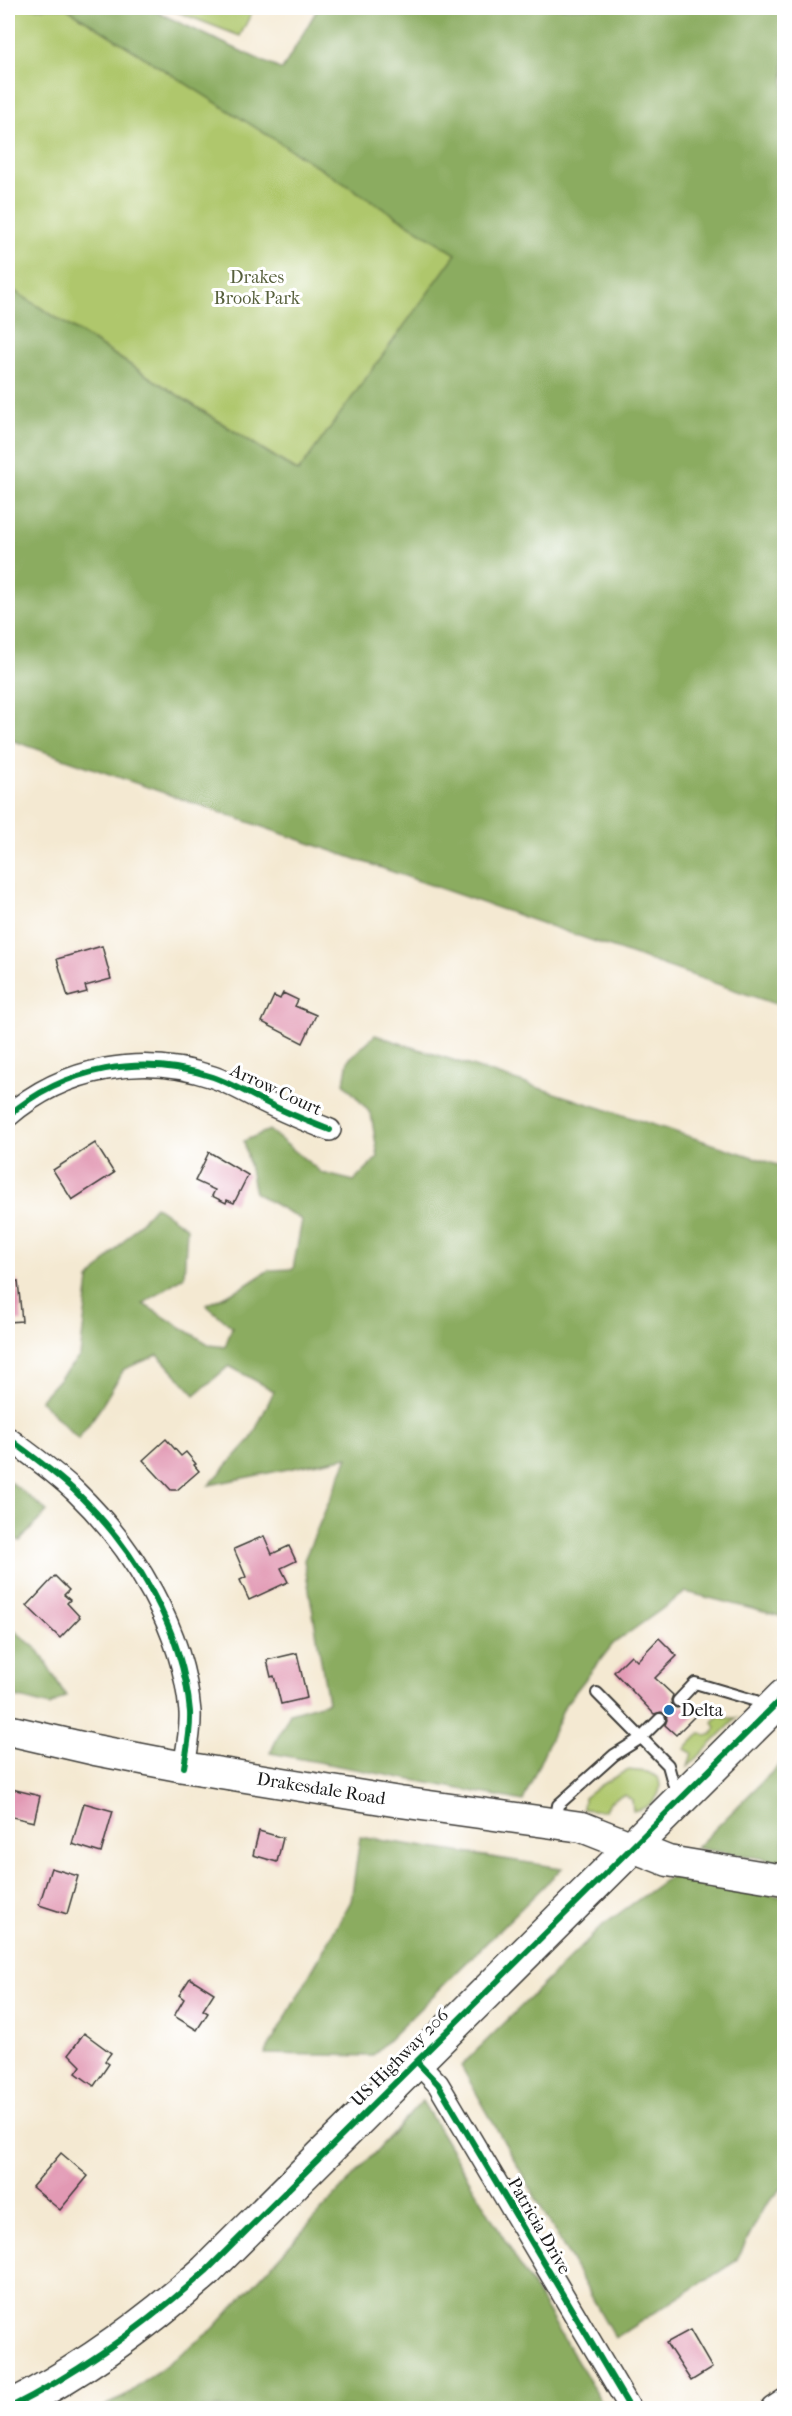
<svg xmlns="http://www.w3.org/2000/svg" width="792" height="2416" viewBox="0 0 792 2416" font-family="'IM FELL French Canon',serif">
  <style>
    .green { fill: #afc76c; stroke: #667244; stroke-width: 1.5 }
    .forest { fill: #8bac60; stroke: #54643e; stroke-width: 1.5 }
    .building { fill: #e299b4 }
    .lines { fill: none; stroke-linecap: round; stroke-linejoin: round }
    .lane-casing { stroke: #3c3b37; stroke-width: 14 }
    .street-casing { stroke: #3c3b37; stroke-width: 24 }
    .secondary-casing { stroke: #3c3b37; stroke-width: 33 }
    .highway-casing { stroke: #3c3b37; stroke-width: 36 }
    .lane { stroke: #fff; stroke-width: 10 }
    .street { stroke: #fff; stroke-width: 21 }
    .secondary { stroke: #fff; stroke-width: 30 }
    .highway { stroke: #fff; stroke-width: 33 }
    .cycleway-casing { stroke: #fff; stroke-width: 10 }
    .cycleway { stroke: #00873e; stroke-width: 6 }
    .poi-dot { fill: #1f6fb2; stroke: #fff; stroke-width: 2 }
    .labels { text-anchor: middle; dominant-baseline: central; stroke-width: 6; stroke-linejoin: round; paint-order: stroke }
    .park-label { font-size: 18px; fill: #57603c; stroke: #fff }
    .street-label { font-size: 18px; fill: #1c1c1c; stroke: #fff }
    .poi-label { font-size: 18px; fill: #1c1c1c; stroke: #fff; text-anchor: start }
  </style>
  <rect width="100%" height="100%" fill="#fff"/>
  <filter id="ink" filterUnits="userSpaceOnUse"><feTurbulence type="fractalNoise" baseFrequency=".0167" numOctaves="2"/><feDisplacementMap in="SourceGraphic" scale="12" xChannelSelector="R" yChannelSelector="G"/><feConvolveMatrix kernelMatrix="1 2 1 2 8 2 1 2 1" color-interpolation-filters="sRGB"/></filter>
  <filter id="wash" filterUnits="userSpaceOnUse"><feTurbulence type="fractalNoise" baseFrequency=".008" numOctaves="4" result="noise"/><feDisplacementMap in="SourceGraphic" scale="24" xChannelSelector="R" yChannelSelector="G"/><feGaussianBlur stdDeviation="1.35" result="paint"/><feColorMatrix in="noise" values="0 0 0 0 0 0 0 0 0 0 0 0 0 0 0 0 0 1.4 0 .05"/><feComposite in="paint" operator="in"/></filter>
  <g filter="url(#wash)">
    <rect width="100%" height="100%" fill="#f4e9d2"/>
    <path class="green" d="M8,8H66L457,254L299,472L8,287Z
      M167,8H254L240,36Z
      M720,1714L724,1718H737L688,1767L692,1753L685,1749L701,1733L706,1736L712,1734L716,1728L713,1722Z
      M627,1770L647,1772L658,1777C665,1795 651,1808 633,1811L632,1800L625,1795C617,1796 607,1802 605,1811L583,1809L584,1798L601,1785Z"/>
    <path class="forest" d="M66,8H148L282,70L318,8H784V1007L8,739V287L298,472L456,254Z
      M375,1035L784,1167V1617L686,1592L613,1644L565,1705L523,1801L270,1753L290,1713L328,1702L304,1560L348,1457L209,1485L251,1439L274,1391L229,1366L195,1395L158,1355L124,1369L99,1410L78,1439L40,1400L80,1356L89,1280L155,1206L187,1228L184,1276L143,1304L210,1345L225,1347L232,1327L206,1305L243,1287L269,1270L293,1269L302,1220L255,1193L244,1141L269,1130L322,1173L354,1181L378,1157L371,1114L344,1083L348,1060Z
      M8,1480L47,1511L20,1541L8,1535Z
      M8,1625L39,1651L66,1696L50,1706L8,1695Z
      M784,1760V1862L696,1848Z
      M360,1837L562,1868L372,2056L265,2054L351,1901Z
      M671,1876L784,1897V2011L781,2017L784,2018V2186L764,2207L736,2261L615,2338L461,2066L603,1925Z
      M422,2101L605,2408H99L124,2397L213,2329Z"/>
    <g id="blocks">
      <path class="building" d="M102,946L111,979L85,986L87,992L68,997L57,959Z
        M283,993L298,1000L295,1006L316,1015L303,1043L262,1022L274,996L280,999Z
        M95,1143L114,1173L72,1200L53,1170Z
        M209,1152L248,1175L234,1203L227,1200L226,1203L212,1196L215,1190L195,1181Z
        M8,1281H18L22,1321L8,1322Z
        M166,1439L181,1456L186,1452L196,1464L194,1465L199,1471L177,1490H171L143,1460Z
        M264,1536L272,1554L289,1546L296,1561L281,1568L288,1582L249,1600L240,1580L246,1577L234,1549Z
        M55,1576L69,1590L64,1595L70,1600L67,1603L80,1617L60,1638L27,1606Z
        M659,1638L677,1656L655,1678L673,1695L671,1700L672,1706L677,1708L684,1706L695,1716L676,1735L665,1725L667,1720L666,1714L661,1712L654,1714L614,1672L631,1655L637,1661Z
        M297,1653L307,1698L281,1704L274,1676L271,1677L267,1660Z
        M8,1788L40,1796L34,1822L8,1816Z
        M84,1803L113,1811L101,1853L72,1844Z
        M259,1831L283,1838L277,1862L253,1855Z
        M51,1868L78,1876L67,1914L39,1905Z
        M190,1978L214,1993L203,2010L208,2013L197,2030L174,2016L184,1999L179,1995Z
        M84,2033L111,2053L105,2061L109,2064L94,2086L76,2073L81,2066L69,2054Z
        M61,2153L88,2176L60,2210L32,2187Z
        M690,2330L712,2368L691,2381L666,2343Z"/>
    </g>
  </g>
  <g filter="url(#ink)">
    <use href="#blocks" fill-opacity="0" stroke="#3c3b37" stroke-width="1.5"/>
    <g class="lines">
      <g class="lane-casing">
        <path id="lane" d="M597,1693L668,1765L673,1783L681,1792
          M678,1701L695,1683L756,1701L765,1710
          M555,1823L558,1805L614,1755L641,1738L660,1719"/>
      </g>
      <g class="street-casing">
        <path id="street" d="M8,1116C64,1067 143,1053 213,1077C230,1083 247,1093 263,1101C285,1112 307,1121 330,1130
          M8,1438C31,1455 55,1472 76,1492C135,1549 183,1630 190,1712C191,1730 187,1749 184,1767
          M417,2062L438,2084L630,2408
          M772,2408L784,2400"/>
      </g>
      <g class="secondary-casing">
        <path id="secondary" d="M8,1730L95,1750L184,1767L400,1802L582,1827L668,1861L784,1880"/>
      </g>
      <g class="highway-casing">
        <path id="highway" d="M9,2408C81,2372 146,2324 206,2271L784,1696"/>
      </g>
      <use href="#lane" class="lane"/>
      <use href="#street" class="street"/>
      <use href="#secondary" class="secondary"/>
      <use href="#highway" class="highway"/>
      <g class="cycleway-casing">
        <path id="cycleway" d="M8,1116C64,1067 143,1053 213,1077C230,1083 247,1093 263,1101C285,1112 307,1121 330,1130
          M8,1438C31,1455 55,1472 76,1492C135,1549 183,1630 190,1712C191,1730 187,1749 184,1767
          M417,2062L438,2084L630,2408
          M9,2408C81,2372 146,2324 206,2271L784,1696"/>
      </g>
      <use href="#cycleway" class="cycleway"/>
    </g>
  </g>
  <circle class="poi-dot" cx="669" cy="1710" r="6"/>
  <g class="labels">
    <g class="park-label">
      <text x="257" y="277">Drakes<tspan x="257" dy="21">Brook Park</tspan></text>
    </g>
    <g class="street-label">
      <text transform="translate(276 1090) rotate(25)">Arrow Court</text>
      <text transform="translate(321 1789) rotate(9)">Drakesdale Road</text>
      <text transform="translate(400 2058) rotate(-45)">US Highway 206</text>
      <text transform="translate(539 2226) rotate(60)">Patricia Drive</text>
    </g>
    <g class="poi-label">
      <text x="681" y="1710">Delta</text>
    </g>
  </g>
  <rect width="792" height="2416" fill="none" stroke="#fff" stroke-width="30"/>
</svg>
